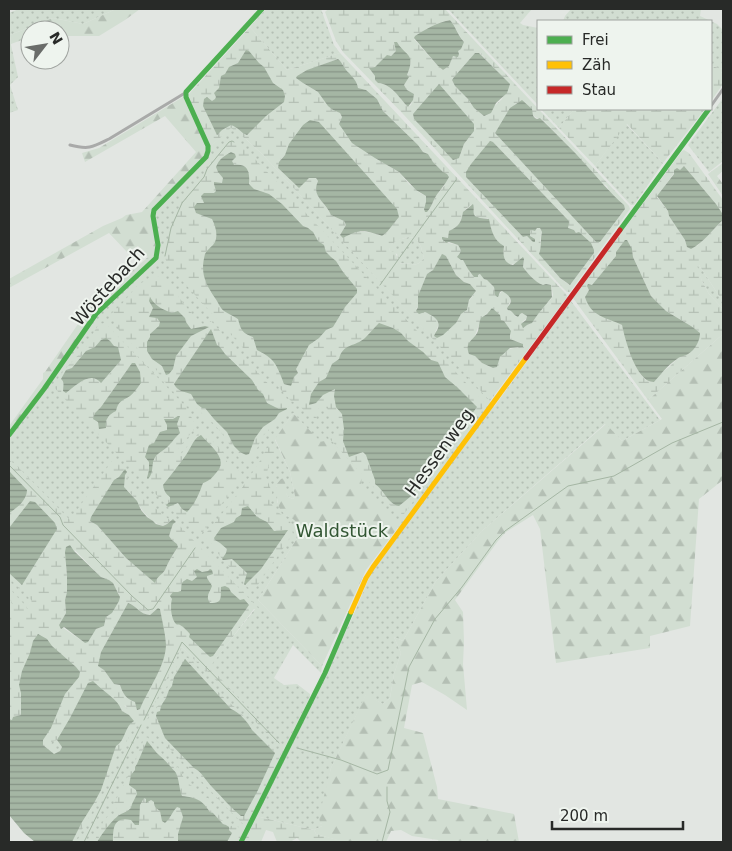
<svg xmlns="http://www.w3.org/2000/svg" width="732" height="851" viewBox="0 0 732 851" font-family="'DejaVu Sans',sans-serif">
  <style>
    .grass { fill: url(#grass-dots); fill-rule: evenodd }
    .forest { fill: url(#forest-firs) }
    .wetland { fill: url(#wetland-marsh); fill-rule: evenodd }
    .water { fill: url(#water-rules) }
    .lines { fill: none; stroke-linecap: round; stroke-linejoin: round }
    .stream { stroke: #a5b6a4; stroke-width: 1 }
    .street { stroke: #a9aaa9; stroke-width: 3 }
    .fast { stroke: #4caf50; stroke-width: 5 }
    .slow { stroke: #ffc107; stroke-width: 5 }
    .jam { stroke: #c62828; stroke-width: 5 }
    .labels { text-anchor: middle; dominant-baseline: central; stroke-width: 4; stroke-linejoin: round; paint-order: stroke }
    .street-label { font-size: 18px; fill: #282a28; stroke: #eef4ee }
    .park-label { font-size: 18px; fill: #325633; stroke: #eef4ee }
  </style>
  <defs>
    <pattern id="grass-dots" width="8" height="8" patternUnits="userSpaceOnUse" patternTransform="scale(1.25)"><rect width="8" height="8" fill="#d2ded2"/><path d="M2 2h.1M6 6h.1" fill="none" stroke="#b4bfb4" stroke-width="1.8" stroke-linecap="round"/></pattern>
    <pattern id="forest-firs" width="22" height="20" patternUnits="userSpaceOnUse" patternTransform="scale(1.25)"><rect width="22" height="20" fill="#d2ded2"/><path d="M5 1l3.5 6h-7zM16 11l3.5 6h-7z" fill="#b4bfb4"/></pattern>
    <pattern id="wetland-marsh" width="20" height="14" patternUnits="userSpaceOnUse" patternTransform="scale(1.25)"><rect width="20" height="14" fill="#d2ded2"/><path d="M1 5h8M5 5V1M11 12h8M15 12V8" fill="none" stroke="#b4bfb4"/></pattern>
    <pattern id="water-rules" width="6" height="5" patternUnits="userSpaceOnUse" patternTransform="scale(1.25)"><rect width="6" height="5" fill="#a5b6a4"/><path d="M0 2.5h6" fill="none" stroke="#869486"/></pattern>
  </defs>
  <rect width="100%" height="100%" fill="#e2e6e2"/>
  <path class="grass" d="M19,9H116L83,24L53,18L10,35L11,45L18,77L10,85L18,110L9,113V13Z
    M266,9H321L334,45L340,53L287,70L250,27Z
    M448,9H532L520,23L523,25L538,28V105Z
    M571,9H701L700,16L717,24L723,30V69L711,66V21H561H563L565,16Z
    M723,98V161L709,172L688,145Z
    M541,109H574L559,128Z
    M626,124L663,163L634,205H631L628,202L595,166Z
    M231,127L236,130L263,155L488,398L494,407L571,301L660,420L622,441L605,424L483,530L436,581L403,641L394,637L401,653L394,674L390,698L383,704L366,695L331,768L320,819V823L322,824V826L314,830L256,816L292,745L353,616L372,571L401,530L293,413L275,440L290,472L295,496L293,499L288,497L285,491V486L276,485L278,494L277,502L287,516L293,518L298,526V537L258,600L322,666L321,673L293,645L274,678L284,685L297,684L310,694V697L238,842H227L232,833L226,825L196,798L136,789L97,842H72L127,714L122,711L120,706L57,740L62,747L60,751L54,754L48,750L51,728L9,719V438L50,382L97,315L156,260L154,214L210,147ZM132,363L99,429L108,396ZM127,489L167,524L173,519L255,609L206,671L182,647L128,709L27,607Z
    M409,237L416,238L421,247L424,258C415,270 411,261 399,264L397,254L389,251L390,246L397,240Z
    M696,265H699L723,302V309L709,294L702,281Z"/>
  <path class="forest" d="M116,9H140L125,20L99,36H60V30H30V37L11,44L10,35L53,18L83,24Z
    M183,97L185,98L207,148L206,154L154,210L156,251L153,258L95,314L9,433V426L43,379V373L45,372L87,311L148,257L138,246L127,252L109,233L9,288V279L103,226L122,218L126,215L142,212L196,152L165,116L85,162L82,153L99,148Z
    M723,163V171L717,176L723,184V196L708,174Z
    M723,334V480L699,499L690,626L650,636V648L556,663L540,529L533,515L506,532L498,541L455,600L463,612L464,642L463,664L467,710L445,695L422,682L412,685L404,728L423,733L437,787L438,799L514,814L519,842H439L438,840L412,836L401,830L391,831L386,842H337V840L316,834L314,830L322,826V824L320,823L319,816L331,768L366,694L383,704L390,698L394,674L401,653L394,637L403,641L436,581L483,530L606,424L622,441L662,419L648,400Z
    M293,413L318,439L322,442L326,440L339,448L362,476L361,486L399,526L366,570L322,666L258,600L298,537C298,512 290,523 280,509C276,503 278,493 276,485L281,479L284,478C287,485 284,489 288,497L293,499L295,496L290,472L275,439Z"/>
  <path class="wetland" d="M328,9H445L629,206L630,209L570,292H567L561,286L404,115L343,52L336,41L325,12ZM450,20C456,27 458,35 464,42L453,55L449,66L443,70L438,66L414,39C426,29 435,23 450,20ZM394,42H397L411,62L404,85L407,90L414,94L411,105L408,107C399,98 392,84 378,83L375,80V76L369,68L375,67L397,51ZM475,53H480L509,84L502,99L484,116L474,108L468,99L455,86L452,80L454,77ZM522,101C531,106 531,120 541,118L586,165L601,183L607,186L610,193L625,209L600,242H596L495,133L515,104ZM416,111L472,134L464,144L459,158L441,147L414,119L413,114ZM493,142L568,220V228L574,230L576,233L594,253L570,285C554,277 535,250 542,232L540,228H537L534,231L531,230L530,231V236L534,239L533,242L527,236L523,237L466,177L471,164Z
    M250,27L287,70L340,53L566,294L567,297L490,401L263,155L247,140L231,128L210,147L188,99L189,94ZM338,59C343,63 344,68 348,73C353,78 356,81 358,88L366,90L377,99L383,111L418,145L423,152L428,154L433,162L443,172L445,185L436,196L430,208L426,202V196L420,193L409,184L399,172L387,165L343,128L339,124L342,117L340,113L333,110L318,92L303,83L297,76L308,70ZM319,122L399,217L387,232L382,236C364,230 359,231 340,235L346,225L344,221L331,215C325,202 312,197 318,181L316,178H309L303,183L297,186L278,168L281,159L285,155L303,125ZM471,205L474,206L473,212L475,216L480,218H488C490,225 492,236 498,242C500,244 502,246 504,248C503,254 503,265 512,264C516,264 521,261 524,259L523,267C528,274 535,282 543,286L546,284L551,285L553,295L551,299L545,305L530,324L527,325L522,322L526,319L527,316L525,314L520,313L516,317L512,312L507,309C510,299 516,298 502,291L499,295L494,291V287L481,274L478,275L471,273L463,260L458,256C462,252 461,249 458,245L444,242L443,237L448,238L451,230C460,226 460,222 463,214C464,210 468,207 471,205ZM409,237L416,238L421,247L424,258C415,270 411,261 400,264L395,252L389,251C391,241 400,239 409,237ZM442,255L446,256L456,275L464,282L470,284L476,291L469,301L467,310L461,314L455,323L435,332C446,317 427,313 416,309L418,307L420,291L427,274L433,270ZM490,310C497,316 507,323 510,332C510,335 510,338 511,340L522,343L518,348C506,347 499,355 497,367L493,368L482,363L475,356C475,351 474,344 474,339C475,335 481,319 484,316C486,314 489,312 490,310Z
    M711,66L723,69V84L711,101Z
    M574,109H705L663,163L627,124L595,166L559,128Z
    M232,141L235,142L238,141L484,402V406L404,514H398L298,404L291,401L167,264L165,257L171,228L178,212L182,203L204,177L207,169L229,142ZM254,189L269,194L282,204L303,226L308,228L313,232L318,241L324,245L326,252L331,257L336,261L343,272L357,289V293L345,307L333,327L326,330L319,338L309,345L296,369L298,373L294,377L291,386L284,384C281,376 277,364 271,359C267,355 261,352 257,350L253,337C242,333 241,329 238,319L223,311L215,296L209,290L206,252C215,242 217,241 216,228ZM379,323L394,328L401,333L408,341L423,352L431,360L441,368L445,377L458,388L394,505L380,487L375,484V480L366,455L363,452L349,457L343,441L344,429L342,414L336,407L335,388L323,395V380L326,378L332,364L339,359C343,343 355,347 365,338C370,333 374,328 379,323ZM321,404H325L328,407L327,413L332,414L339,426L338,433L332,435L319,425L315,415Z
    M684,150L689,153L723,200V216L716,204L684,166L680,170H674V173L657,197L668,211L669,216L685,240L687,246H697L723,220V302L699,265H697L702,281L709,294L723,309V334L648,400L573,298L682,151ZM632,249L633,257L651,296L666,311L691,326L678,358L669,367L661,373L654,382C652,382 647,381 646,380C636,374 625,337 622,325L585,297L589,290L616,256V252Z
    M153,275C169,277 178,298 188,309C192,314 198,319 203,324L205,325L211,321L292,410L290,413L285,414L262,437L257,449L250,460L244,462L239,458L220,431L212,422L207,420L200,411L191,404L184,401L164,381L155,368L144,358L136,347L127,340L120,333L115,320L111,317L112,313L121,305L137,286ZM149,301H152L163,310L172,314L177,311L185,318L186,322L191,330L176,356L173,369L162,366L152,359L148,340L155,329L159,326L160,322ZM211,329L217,345L222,349L225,354L252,380L258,390L263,395L267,403L279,409L287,408L279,413L275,419L263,427L255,438L249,454L246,455L240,452L234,446L227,432L214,419L205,408L197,404L191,394L207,335Z
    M105,323L188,409L193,421L196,424V427L175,453L176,456L181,454L201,430L204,431L224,454L230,469C236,467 238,470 242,474L200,536L168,507L60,394L54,387L59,377L65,369L88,345L90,338L99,324ZM101,340L110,341L117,351C116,368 113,371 101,383C91,371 89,380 79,383C76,384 70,384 66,384L61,379L72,368L86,351L95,347ZM132,363L141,383L130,396L122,400L110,414L105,422L100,425L94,419L95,413L101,407ZM178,416H180L177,424L180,433L167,448L156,456L153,462V471L151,477L147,478L149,470V462L145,456L149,445L154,443L160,432L167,430V425L165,420L173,419ZM201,435L204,438L210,480L203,483L199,494L172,474L178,465L189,468L194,465L195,461L194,458L190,457C191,448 192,439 201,435Z
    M274,446L275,452L269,464L266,477L272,492L271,503L275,510L290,521L293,534L255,589H250L244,584L242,580L222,559L209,540L203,537C226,509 250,481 267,448ZM252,510C259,519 267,522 274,531L284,530L287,533L261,569L254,575L220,543Z
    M114,458L127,472L128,481L139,495L171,521L163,526C141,519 140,500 124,487L125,476L114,480L90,521L97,525L126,558L151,579L164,572L166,566L178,547L177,544L172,540L169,536L173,524L176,522L261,611L254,609L210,667L279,742L277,744L207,671L206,672L182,647L144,726L137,720L128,739L116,758L110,775L92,812L75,842H72L116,746C119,742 122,739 124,735C127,729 128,725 134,721L127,714L129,711L126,706L123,705L120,706L117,702L62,732L57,740L52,742L50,745L53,751L61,749L60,751L54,754L43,745L21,715L13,717L12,720L9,719V612L12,609L14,606L9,598V588L23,603L24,607L29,612L30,611L26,607L32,601L9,578V460L15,464L70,520ZM70,545L101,577L109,580L112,583L119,594L112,613L106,617L104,626L96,629L85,643L59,625L66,613L65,600L67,592V576L65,552ZM128,603C137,606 139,614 150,615L158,608L160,609L166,644L142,702L140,709H137L135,702C126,699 123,694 120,685L114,684L104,670L101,652Z
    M184,656C194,661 199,671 206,679C214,688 223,696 232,705L236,708L271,745L276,749H280L282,752L246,827L223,804L192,771L162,741L148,724L165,693L175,669ZM184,659L231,709C239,712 248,722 252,730L275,753L244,816L213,788L204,777L197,766L171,745L165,738L156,716L157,712L160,711L161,706L166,698L169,690L172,687L174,677Z
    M147,737L175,768L178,767L186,782L195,788L199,795L202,797L208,798L215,809L219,811L220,819L225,822L228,823L226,825L223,824L213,813L210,812C202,800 197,798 182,796C178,787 177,778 172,769C168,763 163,759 158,754C154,750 151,746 148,742C142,749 141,759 135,767C135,771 131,774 131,778L151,800L155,802L180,806L186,815L184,842H108L101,836L97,842H94L103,822L108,816L114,817L118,812L114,803L125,783L144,739Z
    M256,816L314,830L316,834L338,840L337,842H301L297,838L290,842H277L273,832L266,830L261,842H243Z
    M236,824V825L243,831V833L238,842H227L232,833L229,830V827Z"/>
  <path class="water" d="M450,20C456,27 458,36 464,42L461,49L458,51L459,54L458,57L453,56L449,66L443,70L438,66L414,38L415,36C426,29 436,23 450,20Z
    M394,42H397C406,57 416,53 407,75L409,77L404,85L407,90L414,94L413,100L408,107C399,98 392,84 378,83L375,80V76L369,68L375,67L387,55L391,56L396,51Z
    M246,50L249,51L259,63L264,67L273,83L283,90L285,96L284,102L266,116L247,135C241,133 238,127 231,125L222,130L217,135L203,106L204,99L207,97L212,101L215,99L216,97L214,93L219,88L221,76L225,74L229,67L238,63Z
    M475,53H479L510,84L507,93L496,103L491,113L484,116L474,108L468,99L455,86L452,80L454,77Z
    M338,59C343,63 344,69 349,73C353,78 357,81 358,88L366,90L377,99L383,111L418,145L423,152L428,154L433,162L443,172L447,174L449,177C445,185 440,190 436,196C433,201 431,208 427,212H425L424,209L426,202V196L416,190L399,172L375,158L352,143L339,124L342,117L340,113L333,110L328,106L318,92L303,83L296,78L297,76L307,70Z
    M439,84L474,124V131L464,144L459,158L453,160L414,119L413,114Z
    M522,100L532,109C533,114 532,117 537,119L540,118C556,134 572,149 587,166C599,179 610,193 624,205L625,209L600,242H596L495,133L510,108Z
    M310,120L319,122L397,209L399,217L387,232L382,236C364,230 360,229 343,238L340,235L346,225L344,221L331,215C325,201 311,197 318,181L316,178H309L299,188L278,168L279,162L285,155L289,144L303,125Z
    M490,141L493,142L568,220L569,222L568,228L574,230L576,233L579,232L591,243L594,250V253L570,285L560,278L539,254C542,247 540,240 542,232L540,228H537L535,231L531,230L530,231V236L535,239V242H533L527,236L523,237L466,177V172L471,164Z
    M231,152L235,154L236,157L232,161L234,165C248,163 250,172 249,184L254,189L269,194L282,204L303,226L308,228L313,232L318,241L324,245L326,252L331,257L336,261L343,272L357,289V293L345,307L333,327L326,330L319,338L309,345L296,369L298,373L294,377L291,386L284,384C281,376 277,364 271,359C267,355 261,352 257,350L253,337C242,333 241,330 238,319C234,316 228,314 224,311C220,308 218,302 215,298C205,283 200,273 205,254C207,250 210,248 213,245C219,238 216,227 212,219L196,213L194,207L197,203H204L201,196L204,193H214L216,191L214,184V182L222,183L223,178L218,172L216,167C219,159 224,156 231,152Z
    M684,166L716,204L722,213L723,220C712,230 704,242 691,249L687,247L685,240L669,216L668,211L657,196L674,174V170L677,168L680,170Z
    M473,204C475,208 472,212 475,216L480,218L489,219C491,230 494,241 504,246C503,255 503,263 513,265L523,257L524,259L523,267C528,274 535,282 543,285L546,284L551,285L552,297C545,306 538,313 532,323L527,325L523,328L521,324L526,320L527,316L522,313L520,314L518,317C515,316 514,314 512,312C510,310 509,311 507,309C507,307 509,305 510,304C513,298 507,294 502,291L500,292L498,297C493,295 495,291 494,287L487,280L484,279L480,274L478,275V277H474L468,269L463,260H461L457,257C461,252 462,251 458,245L449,242L446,243L442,239V237H443L448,238L449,231C459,226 461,223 463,212Z
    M625,240H627L632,249L633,257L651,296L666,311L691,326L700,333C700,341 695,350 688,354C685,356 680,356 677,359C668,365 661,374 654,382C636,383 625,339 622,325C606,317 591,317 585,297L589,290L587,286L588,284L592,285L616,256V252Z
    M442,254L446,256L456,275L464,282L470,284L476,291L469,300L467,310L461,314L456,323L443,335L437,338L434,336C435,333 437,331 438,328C441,319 431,315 425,312L419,314L416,311L418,307V296L427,274L433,270Z
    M150,297C154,305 163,310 172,313L178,311L185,318L186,322L191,329L205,326L209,327L191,336L176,356L173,369L169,374L166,375L162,366L152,359L147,351V342L150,337V334L159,326L160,322L157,318L149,317L153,308L149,301Z
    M492,308L500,315L501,320L504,321L511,331L510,335V339L523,344V347L510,348L500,357L497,367L493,368L482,363L475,356L469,354C464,341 474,341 478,331C479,327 479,322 481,318L487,314Z
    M379,323L393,328L401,333L408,341L423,352L431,360L438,362L445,377L458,388L477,407L410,497L399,506C388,504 384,490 375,484V480L366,455L363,452L349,457L343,441L344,429L342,414L336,407L334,396L335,389L323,395L316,403L309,405L311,394L319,382L326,378L332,364L339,359C343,343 355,347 365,338C370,333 374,328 379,323Z
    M211,329L217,345L220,347L225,354L252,380L258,390L263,394L267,403L279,409L287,408V409L279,413L275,419L263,427L255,438L249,454L246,455L240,452L234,446L227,432L214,419L205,408H202L197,404L191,394C185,392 177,391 174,384Z
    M106,338L110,341L114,346L118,347L121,360L101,383C91,370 76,385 66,393L63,391C63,387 65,382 61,379L66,370L72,368L86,351L95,347L101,340Z
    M132,363H135L140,372L141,383C138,387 134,393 130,396C122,401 118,401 116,411C108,415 105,419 106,428L99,429L98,422L93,419L95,413L101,407Z
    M178,416H180L177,424L180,433C175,437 171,444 166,448C163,451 158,453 156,456C150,463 155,472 148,479L147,478L149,470V462L145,457L149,445L154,443L160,432L167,430V425L164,419H173Z
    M201,435C210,446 230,459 216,473C212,478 209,481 203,483C199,494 195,504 187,512L182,509L178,503L168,507L166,505L170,502V497C166,494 164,491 163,485C171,475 179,465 186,455C191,448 193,439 201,435Z
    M125,469L127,472L125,475L124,487L137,501L141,510L147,517L153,521L156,524L163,526L167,524L173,519L176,522L173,524L169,536L172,540L177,544L178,547C173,554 168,562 165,570C162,575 157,576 155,583L126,558L97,525L90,521L91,517L114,480L119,477Z
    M9,471L27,490C27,500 17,508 9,513Z
    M30,501L35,502L55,523L57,529L22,585L9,573V528Z
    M248,506L257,517L267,522L274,531L288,530L261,569L245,585L244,584L247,573L232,559L223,560L222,559L226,553L227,549L220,543L215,540L214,538L221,528L234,522L236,518L241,515L242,508Z
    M70,545L74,551L101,577L109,580L113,583L120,597L119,601L112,613L106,617L104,626L96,629L88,642L85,643L64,627L61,629L59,625L66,613L65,600L67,592V576L65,552L66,547Z
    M197,569L202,572L208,571L210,569L212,570L213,574L207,576V578L212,586C210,592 205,596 210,603C224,604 220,596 221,587L225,586L229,588L231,592L240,600L244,599L249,605L213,656L210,657L189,637L190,634C187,631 184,627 180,625C179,624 177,625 176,624C171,619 170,606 172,599L170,596L173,592H178L181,591C182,584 180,583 187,579L192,581L197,577L194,571Z
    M128,603C137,606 139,614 150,615L158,608L160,609C162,620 165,632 166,644C166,666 148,689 140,709L137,710L135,702C126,699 123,694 120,685L114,684L104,670L98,666L101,652Z
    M38,634L47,639L52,646L76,667L80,672L79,677L65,694L51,728L43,740V745L54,754L60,751L62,747L57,740L70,718L88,683L93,681L95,683C104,692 118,699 122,711L129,715L134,721C124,727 126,740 116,746L101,790L94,803L82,822L72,842H35L24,833L9,815V719L12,720L13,717L21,715V693L19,685L22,671L30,653L33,641Z
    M185,659L231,709C239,712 248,722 252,730L275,753L258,790L244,816H241C231,808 222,797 213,788C206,781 202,772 194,768L165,738L156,716L157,712L160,711L161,706L166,698L169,690L172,686L174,677Z
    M147,741C152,746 155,752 160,756C164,759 167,763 171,767C172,769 175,771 176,773C179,779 179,788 182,796C197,798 201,799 210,812L213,813L223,824L226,825L229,827V830L232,833L227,842H178V834L183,817L180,808L177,807C172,812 170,819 165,823L162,821L160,811C156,808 154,807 154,802L151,800L146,803V799L144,798L140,805L139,825H135L131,820C113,816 113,829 113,842H97C102,834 113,818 121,814C125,812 128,811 131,808L132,804L137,794L136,790L129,785L131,775L135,770V767L137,764Z"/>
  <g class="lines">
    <path class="stream" d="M165,256L171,228L182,203L204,177L207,169L229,142L232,141L234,142
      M380,285L423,225L456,180
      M9,465L60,517L63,525L132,596L148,610L153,609L195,548
      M144,720L182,642L279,743
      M297,748L341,760L377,774L388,770L409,667L435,619L462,587L496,540L505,531L568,486L614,476L672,443L723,422
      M84,842L141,725
      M382,842L390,812L387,801V787"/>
    <path class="street" d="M711,106L723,89
      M70,145C89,150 93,147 109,139L185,93"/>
    <path class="fast" d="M620,230L709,109
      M9,435L44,389L96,314L156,258L158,245L153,216L154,210L206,157L208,151V146L186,97V92L262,9
      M241,842L325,673L351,612"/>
    <path class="slow" d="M351,612L366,578L373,567L526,358"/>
    <path class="jam" d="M526,358L620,230"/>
  </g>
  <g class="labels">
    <g class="street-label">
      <text transform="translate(108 286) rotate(-48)">Wöstebach</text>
      <text transform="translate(439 452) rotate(-54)">Hessenweg</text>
    </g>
    <g class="park-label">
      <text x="342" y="530">Waldstück</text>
    </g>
  </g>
  <rect width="732" height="851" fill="none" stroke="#282a28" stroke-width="20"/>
  <rect x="537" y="20" width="175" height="90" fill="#eef4ee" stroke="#9fa39f"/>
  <rect x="547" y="36" width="25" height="8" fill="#4caf50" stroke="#9fa39f"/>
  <text x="582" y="45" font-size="15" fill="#282a28">Frei</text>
  <rect x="547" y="61" width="25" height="8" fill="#ffc107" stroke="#9fa39f"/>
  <text x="582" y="70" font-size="15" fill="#282a28">Zäh</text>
  <rect x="547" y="86" width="25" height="8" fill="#c62828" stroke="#9fa39f"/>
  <text x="582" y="95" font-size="15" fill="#282a28">Stau</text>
  <g transform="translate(45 45) rotate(59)"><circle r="24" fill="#eef4ee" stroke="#9fa39f"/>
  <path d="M0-4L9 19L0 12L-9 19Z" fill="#696c69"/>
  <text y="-8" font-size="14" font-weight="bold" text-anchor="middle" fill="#282a28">N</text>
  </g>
  <path d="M552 821v8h131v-8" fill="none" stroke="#282a28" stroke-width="2.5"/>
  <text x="560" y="821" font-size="15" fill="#282a28" stroke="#eef4ee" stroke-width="4" paint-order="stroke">200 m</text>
</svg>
